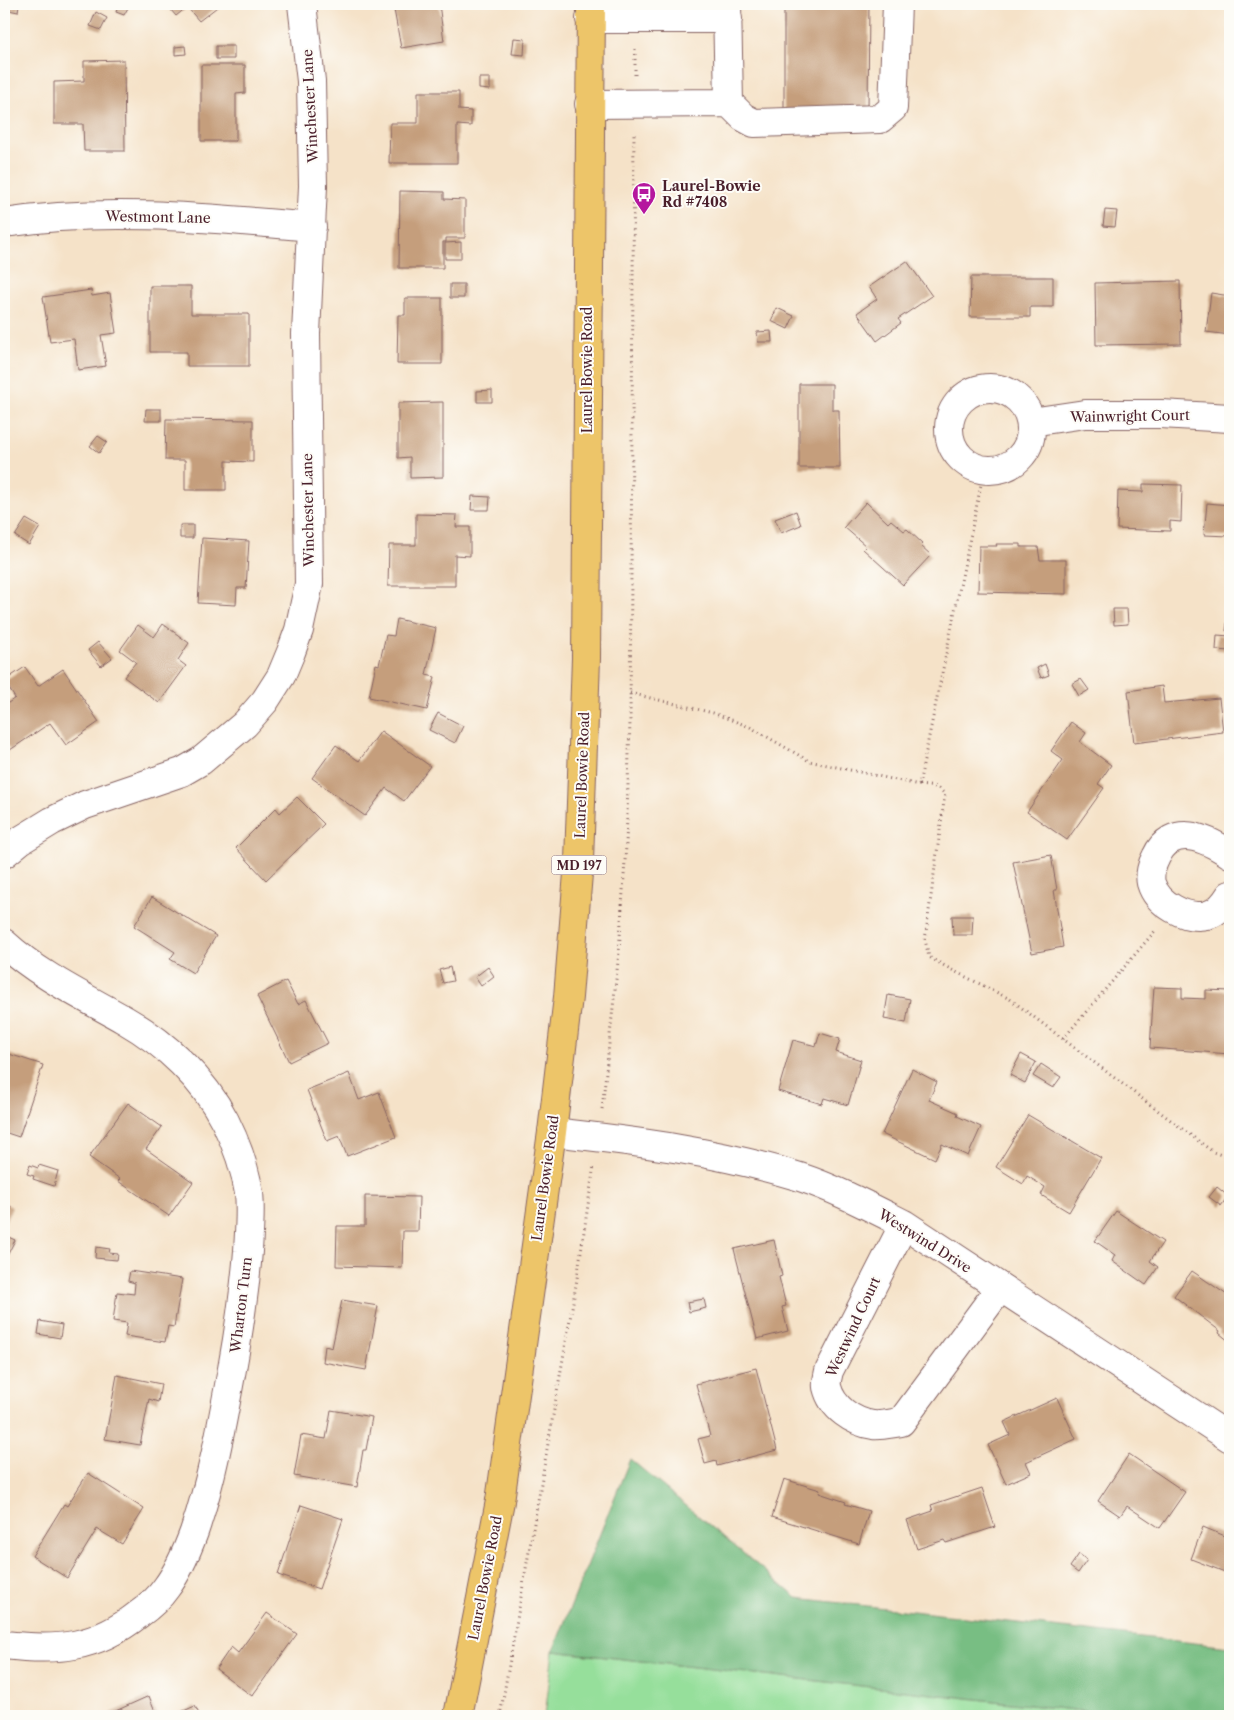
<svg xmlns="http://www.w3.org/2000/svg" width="1234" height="1720" viewBox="0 0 1234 1720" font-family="'Libre Caslon Text',serif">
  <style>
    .green { fill: #96df9b; stroke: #707f63 }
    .forest { fill: #78be83; stroke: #616e57 }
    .building { fill: #c59e7c }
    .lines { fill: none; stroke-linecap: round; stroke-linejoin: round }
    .minor-casing { stroke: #866362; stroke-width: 30 }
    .major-casing { stroke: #866362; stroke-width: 30 }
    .path { stroke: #866362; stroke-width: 3; stroke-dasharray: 1 4; stroke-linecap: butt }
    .minor { stroke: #fff; stroke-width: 28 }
    .major { stroke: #edc569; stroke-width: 28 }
    .labels { text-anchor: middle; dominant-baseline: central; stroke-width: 4; stroke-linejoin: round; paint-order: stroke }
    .shield { fill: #fdfcf7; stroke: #806168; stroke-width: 1 }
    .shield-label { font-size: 12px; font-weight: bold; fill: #4a1f2b }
    .street-label { font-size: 14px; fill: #4a1f2b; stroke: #fdfcf7 }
    .poi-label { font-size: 14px; font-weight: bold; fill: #4a1f2b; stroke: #fdfcf7; text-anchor: start }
  </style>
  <rect width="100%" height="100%" fill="#fdfcf7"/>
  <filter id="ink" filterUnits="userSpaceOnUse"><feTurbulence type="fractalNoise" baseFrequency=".02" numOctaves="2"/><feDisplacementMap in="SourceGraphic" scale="10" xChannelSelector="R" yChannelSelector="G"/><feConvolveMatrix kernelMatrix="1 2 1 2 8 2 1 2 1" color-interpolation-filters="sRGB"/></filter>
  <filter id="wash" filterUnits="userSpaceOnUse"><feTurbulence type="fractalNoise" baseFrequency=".0096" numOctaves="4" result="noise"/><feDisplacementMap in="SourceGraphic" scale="20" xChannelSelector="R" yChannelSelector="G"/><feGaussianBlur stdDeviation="1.12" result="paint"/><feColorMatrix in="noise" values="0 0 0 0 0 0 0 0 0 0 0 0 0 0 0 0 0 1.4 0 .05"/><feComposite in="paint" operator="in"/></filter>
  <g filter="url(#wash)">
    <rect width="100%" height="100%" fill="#f5e2c8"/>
    <path class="green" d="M553,1651L1126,1716H545Z"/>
    <path class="forest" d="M630,1459L797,1598L1230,1647V1716H1126L553,1651Z"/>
    <g id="blocks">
      <path class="building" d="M4,4H19L18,12L4,9Z
        M119,4H130L124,15L116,12Z
        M166,4H221L199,21L187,7L176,16Z
        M393,4H439L444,41L401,48Z
        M784,4H869L868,110H784Z
        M96,12L107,18L101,30L90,26Z
        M514,38L525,39L524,55L512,54Z
        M185,46L186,54L175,55V47Z
        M216,46H234V59H216Z
        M124,60L125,151H84L83,124H54V82L84,81V61Z
        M201,65H245V93L236,94V141H201Z
        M479,78H490V90L479,89Z
        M418,92H459V110L471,111V126L457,125V163H389L390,123H418Z
        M4,135L8,148L4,149Z
        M400,191L444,192V199L465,200V238H446V242H443V268H399Z
        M1105,210L1117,211L1115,227L1103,226Z
        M461,242V259H445V243Z
        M907,261L932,296L898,319L901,323L877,341L857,313L877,299L869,287Z
        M971,277H1053V307H1030V317H970Z
        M1180,281L1181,344L1096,345L1095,283Z
        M450,284H464V298H450Z
        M150,286H191V314H249V366H187V352H150Z
        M91,290L92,296L110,293L116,333L101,335L106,366L78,370L74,339L50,342L43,297Z
        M1211,293L1230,296V335L1206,332Z
        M405,298H442V364H397L398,315H405Z
        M777,308L794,316L788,329L771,321Z
        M771,331L772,342H758L757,332Z
        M799,384H832V410H839L840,468H799Z
        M492,390V402H477V391Z
        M443,402V477L410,478V457L398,458V403Z
        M146,409H161V421H145Z
        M166,419L253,420V462L226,461V490H185V460H165Z
        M98,436L107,442L99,453L90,446Z
        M1143,484L1182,485L1181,522L1170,521V531L1117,529L1118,491L1143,492Z
        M472,496L490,497L489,510H471Z
        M866,502L888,523L891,520L904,531L907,529L923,544L921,546L931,555L903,585L863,549L866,546L844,527Z
        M1207,503L1230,505V536L1204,535Z
        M796,511L801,525L781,533L775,519Z
        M416,514L457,515L456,527H470V556L455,555V586H388L389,545H416Z
        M26,519L40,527L29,545L15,536Z
        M180,525H193V538H180Z
        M202,538L249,541L246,588H237L236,605L198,603Z
        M996,544H1021V547H1038L1040,560H1066V594L978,592L979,546H997Z
        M1113,609H1127L1128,624L1114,625Z
        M1228,615H1230V631H1226Z
        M397,619L436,628L426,675L435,677L427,710L369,697L376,664L379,665L386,635L394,636Z
        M163,624L189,643L178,660L186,666L159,703L124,677L136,662L120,650L138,625L154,637Z
        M1217,635L1230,636V651L1216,650Z
        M98,642L112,658L101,666L88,650Z
        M1045,664L1049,675L1041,678L1037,668Z
        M25,667L38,686L63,669L99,722L66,745L50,723L10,750L4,741V706L15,698L4,681Z
        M1081,679L1089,690L1079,696L1072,684Z
        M1162,686L1164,703L1219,698L1223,732L1134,743L1128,691Z
        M438,713L463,726L455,743L429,730Z
        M1071,722L1086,733L1080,742L1111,765L1098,784L1104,788L1067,840L1027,812L1063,760L1051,751Z
        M381,731L430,766L404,801L386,788L365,816L312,778L336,745L359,761Z
        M297,797L324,824L266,880L236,848L276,808L280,813Z
        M1051,855L1057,890H1054L1063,947L1032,953L1013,862Z
        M152,897L216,936L193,973L170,959L175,952L134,926Z
        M952,916H973L972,935H953Z
        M450,967L453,981L443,983L439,970Z
        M488,967L494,976L481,986L475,977Z
        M286,981L298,1004L306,1000L328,1043L289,1062L257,996Z
        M1154,987L1182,988V998L1206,999V990L1230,991V1054L1150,1048Z
        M888,995L910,999L906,1023L884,1019Z
        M820,1033L840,1039L836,1052L861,1060L848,1105L824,1098L822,1104L778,1091L793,1040L816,1046Z
        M9,1054L43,1065L19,1137L4,1132V1070Z
        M1021,1054L1036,1062L1025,1083L1010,1075Z
        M1041,1064L1061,1077L1053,1088L1033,1076Z
        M912,1069L937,1082L929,1100L958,1113L957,1116L981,1127L968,1156L942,1144L935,1159L882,1134Z
        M349,1073L359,1100L379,1092L396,1137L347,1156L339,1136L327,1141L307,1090Z
        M128,1103L162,1127L146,1149L193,1182L169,1216L118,1181L120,1179L89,1157Z
        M1028,1115L1101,1158L1069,1212L1041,1195L1045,1187L1027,1176L1023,1184L996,1167Z
        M30,1165L38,1168L39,1165L58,1171L54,1186L33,1179L34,1176L27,1174Z
        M1217,1187L1228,1196L1221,1206L1209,1197Z
        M365,1196L419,1197L418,1231H403L402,1268L336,1266L337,1226H365Z
        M4,1203L12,1207L4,1224Z
        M1116,1211L1163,1242L1150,1261L1158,1267L1146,1285L1112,1261L1115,1255L1095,1241Z
        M4,1235L15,1240L4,1262Z
        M774,1240L782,1276L779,1277L786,1306L782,1307L788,1331L757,1339L734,1249Z
        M96,1247L110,1249L109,1253L118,1254L117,1260L95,1258Z
        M130,1271L182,1279L174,1327L168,1326L165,1342L125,1336L127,1323L113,1321L117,1292L134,1294L135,1283L128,1281Z
        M1192,1271L1230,1297V1342L1219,1333L1220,1331L1174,1296Z
        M704,1299L706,1308L689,1312L687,1302Z
        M342,1300L378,1306L366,1370L323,1362L325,1346L332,1348Z
        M40,1321L62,1325L60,1338L38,1334Z
        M756,1368L777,1450L717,1466L716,1461L705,1464L698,1439L710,1436L696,1384Z
        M117,1375L161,1384L158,1402L149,1399L140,1445L105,1439Z
        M1057,1398L1076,1439L1026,1462L1031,1473L1006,1484L988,1445L1010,1435L1004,1422Z
        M331,1410L372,1417L366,1450H363L357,1487L294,1476L301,1435L326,1439Z
        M1129,1454L1185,1492L1160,1528L1127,1506L1120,1516L1098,1501Z
        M88,1473L144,1509L122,1544L97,1529L67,1578L32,1556L64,1504L67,1506Z
        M784,1479L820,1490L819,1493L846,1502L845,1504L869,1511L859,1544L772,1517Z
        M982,1488L995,1527L946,1543L944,1540L917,1549L907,1520L933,1511L931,1505Z
        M301,1505L343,1519L319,1589L278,1575Z
        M1203,1527L1230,1538V1574L1191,1559Z
        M1079,1554L1087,1560L1078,1573L1070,1567Z
        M267,1613L297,1634L252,1696L216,1669L231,1647L238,1653Z
        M149,1696L157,1716H112L111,1713Z
        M195,1706L200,1716H172Z"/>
    </g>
  </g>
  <g filter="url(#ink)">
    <use href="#blocks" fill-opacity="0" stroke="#866362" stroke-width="1"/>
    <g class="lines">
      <g class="minor-casing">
        <path id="minor" d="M590,19H728
          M729,103L743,117L754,123L880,119L893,108L897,4
          M589,104L729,103L727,4
          M4,223C106,207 210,218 312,227
          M949 429a41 41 0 1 1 82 0a41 41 0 1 1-82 0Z
          M1031,422L1085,414H1161L1230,418
          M4,854L21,840L52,821L85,805L182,772L201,761L245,724L265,701L281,676L291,652L299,630L309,584L306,334L313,186L311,81L302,4
          M1230,854C1206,838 1172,822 1156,857C1152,864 1149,875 1151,883C1157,904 1186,920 1207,915C1217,913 1225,903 1230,895
          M4,943C40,976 83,996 125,1020C165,1043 203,1078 225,1121C236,1143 245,1168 249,1193C251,1212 249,1231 248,1251C245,1290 239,1330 232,1369C222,1424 212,1480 194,1532C187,1551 179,1571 166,1588C159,1598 149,1607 139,1614C95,1649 57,1651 4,1645
          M552,1132C635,1141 720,1152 800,1177C836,1189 870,1207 904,1224L1230,1438
          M904,1224L829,1371C828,1376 826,1382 827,1387C832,1408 853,1422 873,1425C882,1426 892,1423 901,1422L1000,1288"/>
      </g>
      <g class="major-casing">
        <path id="major" d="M458,1716L500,1501L552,1132L568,997L579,861L586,658L591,4"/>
      </g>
      <path class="path" d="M635,75V47
        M630,693L713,713L750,727L809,761L919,785L984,470
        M919,785L937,787L945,794L925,940L929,957L950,969L1010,999L1213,1152L1230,1158
        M1063,1039L1155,931
        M602,1109L619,952L626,846L630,722L634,132
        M500,1716L576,1285L594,1165"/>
      <use href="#minor" class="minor"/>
      <use href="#major" class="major"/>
    </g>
  </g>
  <defs>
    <g id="bus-pin" transform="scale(1.25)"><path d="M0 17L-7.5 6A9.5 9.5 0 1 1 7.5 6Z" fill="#b5179e" stroke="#fdfcf7"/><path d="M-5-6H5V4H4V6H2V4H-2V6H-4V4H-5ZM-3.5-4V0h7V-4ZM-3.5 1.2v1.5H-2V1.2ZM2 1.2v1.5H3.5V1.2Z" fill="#fff"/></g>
  </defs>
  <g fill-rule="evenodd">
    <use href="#bus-pin" x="644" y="194"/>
  </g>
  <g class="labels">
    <rect class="shield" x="551.5" y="855.5" width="55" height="19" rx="4"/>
    <g class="shield-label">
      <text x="579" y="865">MD 197</text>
    </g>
    <g class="street-label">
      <text transform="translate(310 106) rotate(-93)">Winchester Lane</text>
      <text transform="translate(158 217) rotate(1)">Westmont Lane</text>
      <text transform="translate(587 370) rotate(-90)">Laurel Bowie Road</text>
      <text transform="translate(1130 416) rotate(-1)">Wainwright Court</text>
      <text transform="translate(308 510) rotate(-91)">Winchester Lane</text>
      <text transform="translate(582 775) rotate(-88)">Laurel Bowie Road</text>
      <text transform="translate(545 1178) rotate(-82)">Laurel Bowie Road</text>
      <text transform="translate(925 1241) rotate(32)">Westwind Drive</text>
      <text transform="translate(241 1305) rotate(-83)">Wharton Turn</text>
      <text transform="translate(853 1327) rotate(-65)">Westwind Court</text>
      <text transform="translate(485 1578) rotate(-79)">Laurel Bowie Road</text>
    </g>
    <g class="poi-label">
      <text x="662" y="186">Laurel-Bowie<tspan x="662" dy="16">Rd #7408</tspan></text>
    </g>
  </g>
  <rect width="1234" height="1720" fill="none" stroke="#fdfcf7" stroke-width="20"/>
</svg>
